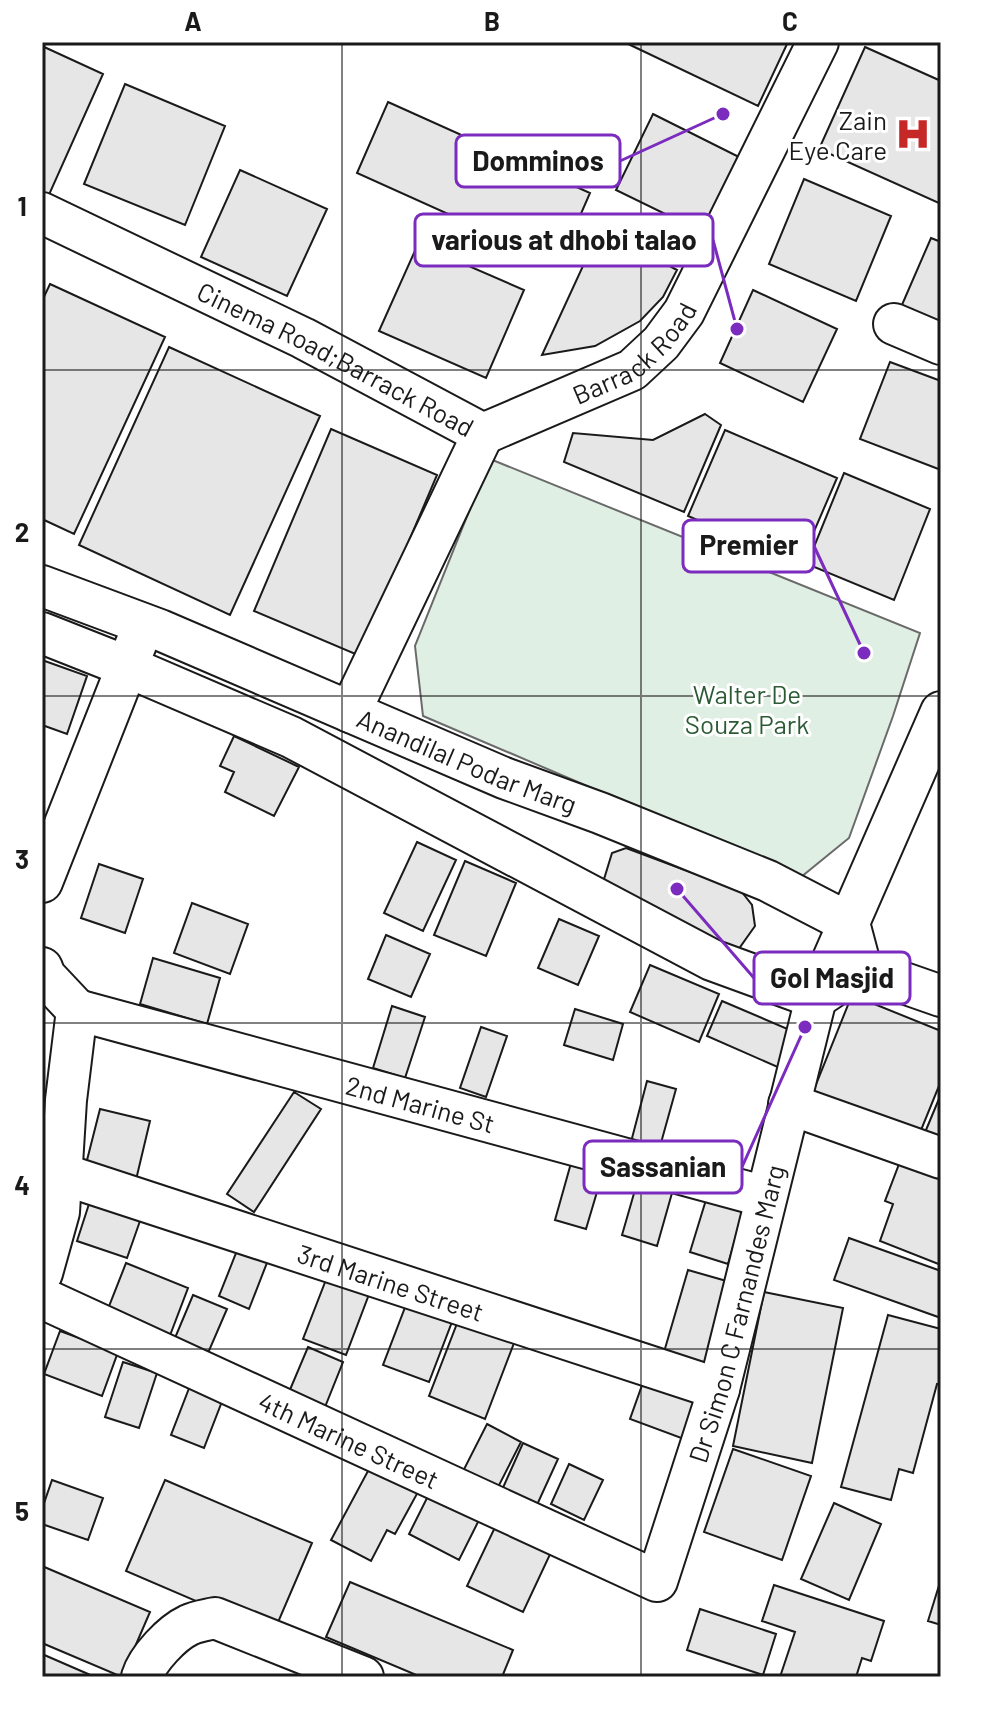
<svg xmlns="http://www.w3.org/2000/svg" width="983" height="1719" viewBox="0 0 983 1719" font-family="Barlow,sans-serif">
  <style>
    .green { fill: #e0efe3; stroke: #6a6a6a; stroke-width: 2 }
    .building { fill: #e6e6e6; stroke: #1a1a1a; stroke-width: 2 }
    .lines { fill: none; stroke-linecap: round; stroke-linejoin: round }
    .minor-casing { stroke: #1a1a1a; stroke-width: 44 }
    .minor { stroke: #fff; stroke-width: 40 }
    .grid { fill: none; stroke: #1a1a1a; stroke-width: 2; stroke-opacity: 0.55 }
    .labels { text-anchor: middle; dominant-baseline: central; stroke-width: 6; stroke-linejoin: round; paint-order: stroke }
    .poi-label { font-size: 26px; fill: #1a1a1a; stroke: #fff; text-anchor: end }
    .street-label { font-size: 26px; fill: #1a1a1a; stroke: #fff }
    .park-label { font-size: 26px; fill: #2b5a34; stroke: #fff }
    .leader { fill: none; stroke: #7b2cbf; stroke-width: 3 }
    .callout-dot { fill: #7b2cbf; stroke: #fff; stroke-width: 3 }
    .callout { fill: #fff; stroke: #7b2cbf; stroke-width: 3 }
    .callout-label { font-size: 28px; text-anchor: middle; font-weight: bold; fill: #1a1a1a }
    .neatline { fill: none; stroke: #1a1a1a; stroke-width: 3 }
    .grid-label { font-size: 26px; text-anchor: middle; font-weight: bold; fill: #1a1a1a }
  </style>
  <rect width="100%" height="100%" fill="#fff"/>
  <path class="green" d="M490,459L920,633L893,716L849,838L801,877L423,716L415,646Z"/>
  <path class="building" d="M624,42H788L758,106Z
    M42,46L103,74L48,197L42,194Z
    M865,47L941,81V204L819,149Z
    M125,84L225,126L185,225L84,184Z
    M388,102L590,193L559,264L357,173Z
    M653,114L741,158L704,233L616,190Z
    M240,170L327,209L287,296L201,257Z
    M804,179L891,216L856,301L769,264Z
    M600,229L677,270L663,297L640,321L595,346L542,355Z
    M931,238L941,242V333L898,314Z
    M418,244L524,290L486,378L379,331Z
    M50,284L165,337L74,534L42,519V301Z
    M753,290L837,329L803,402L720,363Z
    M169,347L320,416L230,615L79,545Z
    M890,362L941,381V470L860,439Z
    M705,414L721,425L684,512L564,462L573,433L653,440Z
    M331,429L437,475L360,656L254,611Z
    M725,430L837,478L800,564L688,516Z
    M844,473L930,509L894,600L807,564Z
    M42,660L87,676L67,734L42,725Z
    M234,736L299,767L274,816L225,792L234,772L220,766Z
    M417,842L456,860L423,931L384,913Z
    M626,848L741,891L752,905L755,926L738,950L601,889L612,853Z
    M465,861L516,883L486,956L434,935Z
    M99,864L143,879L125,933L81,918Z
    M192,903L248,924L230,974L174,953Z
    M559,919L599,936L578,985L538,968Z
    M386,935L430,954L411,997L368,979Z
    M153,958L220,978L207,1024L140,1004Z
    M650,965L719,994L699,1042L630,1012Z
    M852,995L941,1031V1081L917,1140L811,1097Z
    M722,1001L804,1036L789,1072L707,1036Z
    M392,1006L425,1017L405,1078L373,1068Z
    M575,1009L623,1024L613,1060L564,1045Z
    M481,1027L507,1036L486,1097L460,1088Z
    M647,1081L676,1089L659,1150L631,1142Z
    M294,1092L321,1109L254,1212L227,1194Z
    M941,1094V1150L921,1142Z
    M100,1109L150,1121L135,1184L84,1172Z
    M904,1151L941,1164V1265L880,1241L893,1204L885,1201Z
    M573,1156L605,1165L586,1229L555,1220Z
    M639,1176L674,1186L657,1246L622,1235Z
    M709,1190L746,1201L728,1264L690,1252Z
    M89,1204L140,1221L127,1258L77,1241Z
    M849,1238L941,1271V1318L834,1280Z
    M240,1243L270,1255L249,1309L219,1296Z
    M126,1263L188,1288L169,1338L106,1314Z
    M688,1270L730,1282L706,1364L664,1352Z
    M329,1272L371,1289L346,1355L303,1339Z
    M764,1292L843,1308L812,1463L733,1446Z
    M193,1295L227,1309L205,1360L172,1345Z
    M409,1297L455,1314L429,1382L383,1365Z
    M463,1308L519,1330L485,1419L429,1396Z
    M888,1315L941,1329V1385L937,1384L913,1473L899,1469L891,1500L841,1487Z
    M60,1331L118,1352L102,1396L44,1374Z
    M308,1347L343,1362L325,1407L289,1392Z
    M123,1362L157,1373L139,1428L105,1417Z
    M646,1374L708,1397L692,1442L630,1419Z
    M193,1378L226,1391L204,1448L171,1435Z
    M487,1424L521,1442L491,1501L457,1483Z
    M523,1443L558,1459L531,1518L497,1501Z
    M733,1449L811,1476L782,1560L704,1532Z
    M376,1456L424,1481L395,1534L387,1530L371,1561L331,1540Z
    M569,1464L603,1480L584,1520L551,1504Z
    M52,1480L103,1498L88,1540L42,1524V1509Z
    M165,1480L312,1543L273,1634L126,1571Z
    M433,1486L483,1512L459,1560L409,1534Z
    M834,1503L881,1524L849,1600L801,1579Z
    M498,1521L553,1548L523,1612L467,1586Z
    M42,1566L150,1612L122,1677L42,1643Z
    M941,1579V1625L928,1621Z
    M350,1582L513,1650L502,1677H421L326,1637Z
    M774,1585L884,1621L871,1661L862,1658L856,1677H780L795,1632L762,1621Z
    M700,1609L776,1634L763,1675L687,1650Z
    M42,1654L95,1677H42Z"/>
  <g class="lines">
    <g class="minor-casing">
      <g id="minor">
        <path id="s1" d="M42,213L303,338L483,434"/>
        <path d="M894,324L941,344"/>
        <path id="s2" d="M483,434L632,370L661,343L684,312L818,42"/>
        <path id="s3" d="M42,586L160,630L504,778L600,813L768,881L849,923L861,968"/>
        <path d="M42,633L128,667L291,737L712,960L816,998L837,984"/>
        <path d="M350,712L483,434"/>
        <path d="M42,882L136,644"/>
        <path d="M42,968L45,976L77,1010L66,1100L59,1212L42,1273"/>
        <path d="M861,968L941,996"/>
        <path id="s4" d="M77,1010L766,1197"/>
        <path d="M789,1104L941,1158"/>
        <path id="s5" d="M62,1174L719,1389"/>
        <path id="s6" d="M42,1298L657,1581L719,1389L816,998L941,712"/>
        <path d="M142,1677C148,1658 172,1633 189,1625C197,1621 207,1620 215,1618L363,1677"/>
      </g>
    </g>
    <use href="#minor" class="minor"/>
  </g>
  <path class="grid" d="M342,42V1677M641,42V1677M42,370H941M42,696H941M42,1023H941M42,1349H941"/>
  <defs>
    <g id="hospital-bare" transform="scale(2.76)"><path d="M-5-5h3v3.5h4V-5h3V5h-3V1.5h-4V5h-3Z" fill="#c62828" stroke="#fff" stroke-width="2.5" paint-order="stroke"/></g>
  </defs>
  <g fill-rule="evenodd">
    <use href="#hospital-bare" x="913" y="134"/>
  </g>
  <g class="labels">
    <g class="poi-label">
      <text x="887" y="119">Zain<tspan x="887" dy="30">Eye Care</tspan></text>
    </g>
    <g class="street-label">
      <text stroke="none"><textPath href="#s2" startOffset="174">Barrack Road</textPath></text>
      <text stroke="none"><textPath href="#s1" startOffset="328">Cinema Road;Barrack Road</textPath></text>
      <text stroke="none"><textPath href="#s3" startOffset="460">Anandilal Podar Marg</textPath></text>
      <text stroke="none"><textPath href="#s4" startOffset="356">2nd Marine St</textPath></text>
      <text stroke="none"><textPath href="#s5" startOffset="346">3rd Marine Street</textPath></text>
      <text stroke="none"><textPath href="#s6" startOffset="956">Dr Simon C Farnandes Marg</textPath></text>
      <text stroke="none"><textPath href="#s6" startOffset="338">4th Marine Street</textPath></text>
    </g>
    <g class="park-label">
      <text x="747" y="693">Walter De<tspan x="747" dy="30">Souza Park</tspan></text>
    </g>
  </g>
  <path class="leader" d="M723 114L620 161M737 329L713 240M864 653L814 546M677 889L754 978M805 1027L742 1167"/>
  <g class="callout-dot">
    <circle cx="723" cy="114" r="8"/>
    <circle cx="737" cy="329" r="8"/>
    <circle cx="864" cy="653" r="8"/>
    <circle cx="677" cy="889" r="8"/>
    <circle cx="805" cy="1027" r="8"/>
  </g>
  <g class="callout">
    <rect x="456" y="135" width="164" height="52" rx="8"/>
    <rect x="415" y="214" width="298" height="52" rx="8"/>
    <rect x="683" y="520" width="131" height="52" rx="8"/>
    <rect x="754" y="952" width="156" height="52" rx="8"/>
    <rect x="584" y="1141" width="158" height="52" rx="8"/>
  </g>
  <g class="callout-label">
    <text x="538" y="171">Domminos</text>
    <text x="564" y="250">various at dhobi talao</text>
    <text x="749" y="555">Premier</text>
    <text x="832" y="988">Gol Masjid</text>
    <text x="663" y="1177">Sassanian</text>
  </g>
  <rect width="983" height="1719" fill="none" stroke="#ffffff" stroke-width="88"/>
  <rect x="44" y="44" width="895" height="1631" class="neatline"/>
  <g class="grid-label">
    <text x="193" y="31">A</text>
    <text x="492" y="31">B</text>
    <text x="790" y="31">C</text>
    <text x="22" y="216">1</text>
    <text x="22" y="542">2</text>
    <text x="22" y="869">3</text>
    <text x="22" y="1195">4</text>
    <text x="22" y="1521">5</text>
  </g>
</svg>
